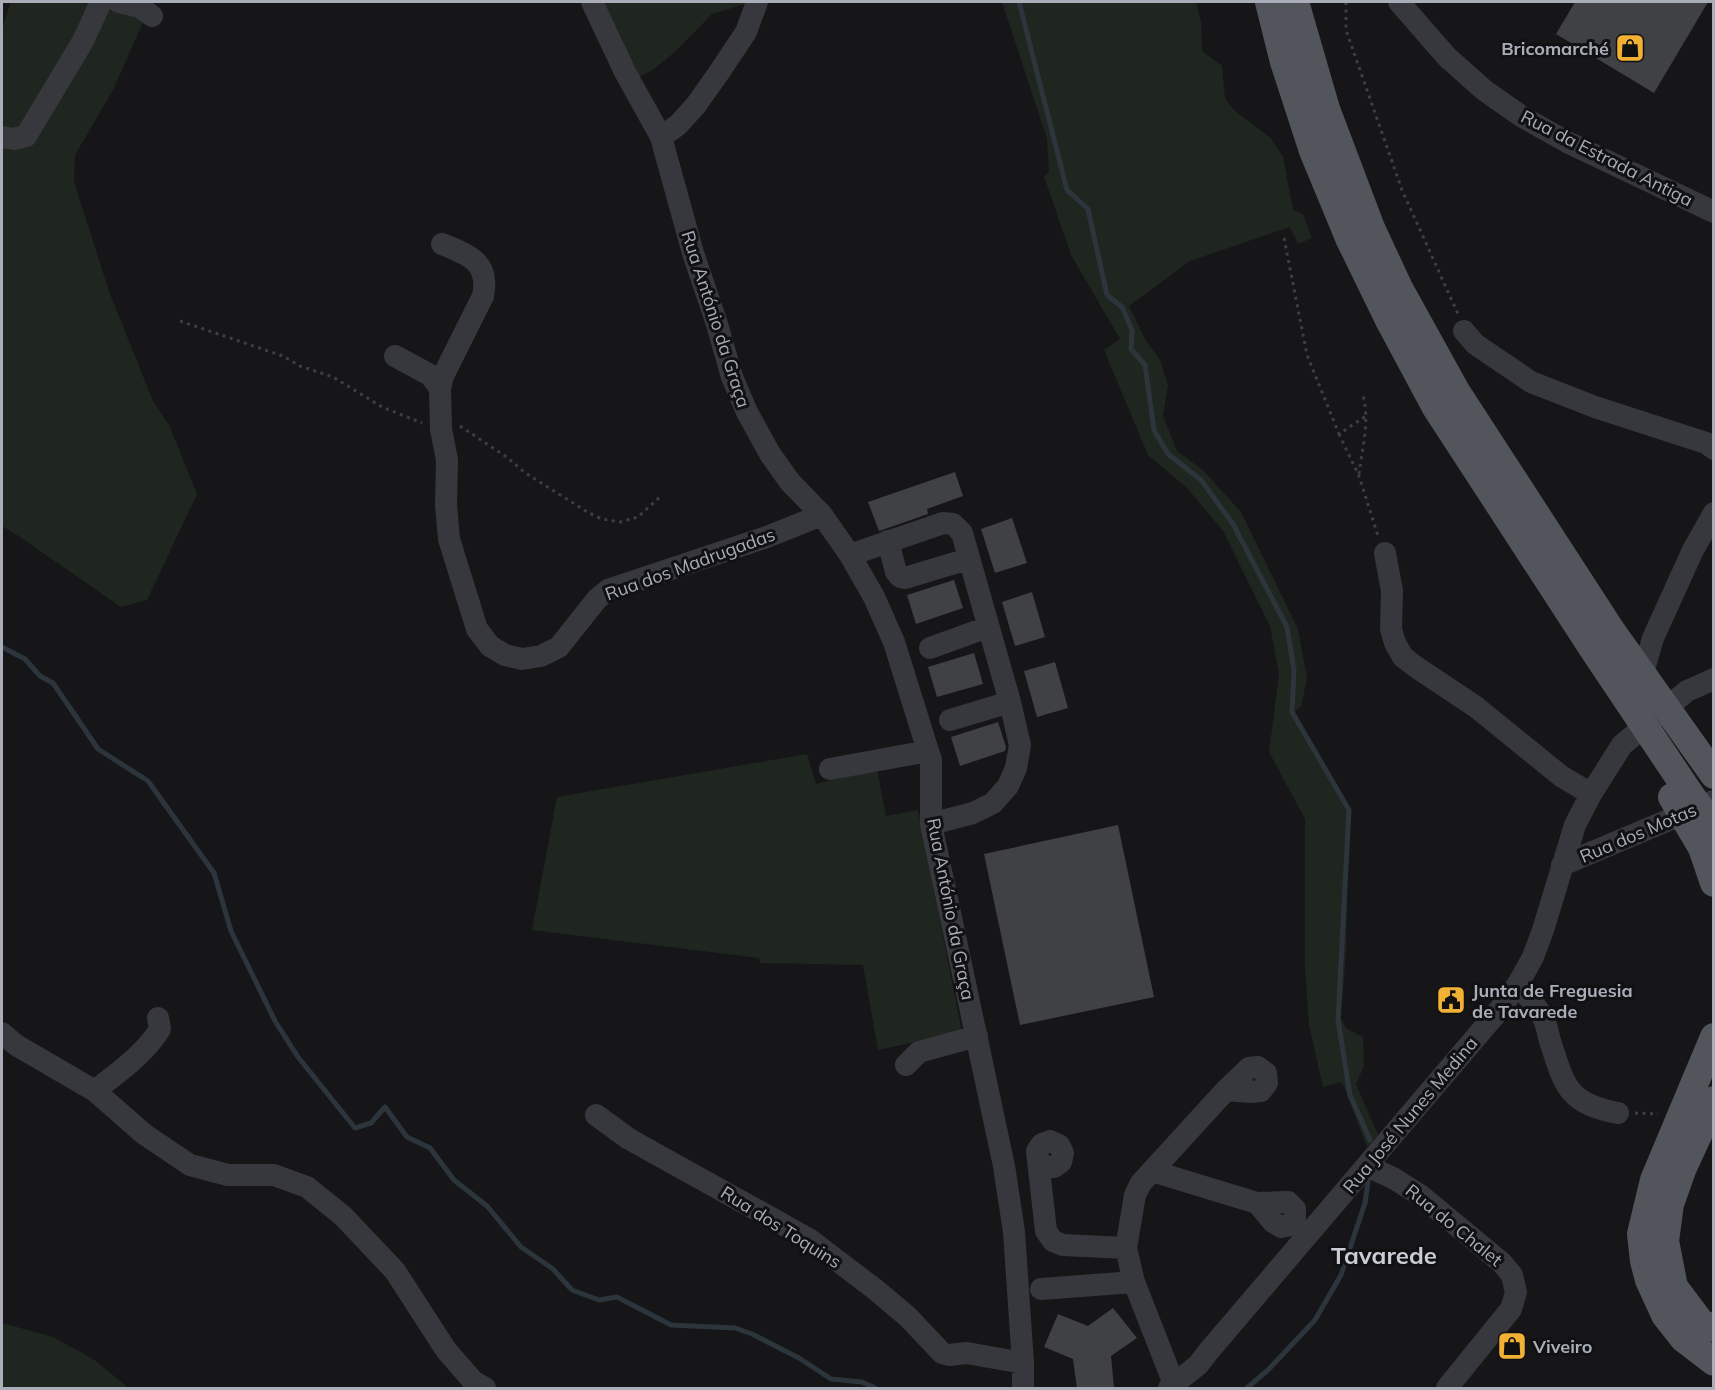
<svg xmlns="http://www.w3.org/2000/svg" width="1715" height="1390" viewBox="0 0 1715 1390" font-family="Mulish,sans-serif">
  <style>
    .green { fill: #1e261f }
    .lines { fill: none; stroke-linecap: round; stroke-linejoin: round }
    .stream { stroke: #2c353c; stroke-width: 5 }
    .building { fill: #404145 }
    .path { stroke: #3d3f44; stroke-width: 3; stroke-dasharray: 3 4.5; stroke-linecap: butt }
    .minor { stroke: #37383d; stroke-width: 22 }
    .major { stroke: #53555c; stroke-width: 28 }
    .labels { text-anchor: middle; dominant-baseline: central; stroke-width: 6; stroke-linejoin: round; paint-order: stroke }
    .poi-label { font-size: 18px; font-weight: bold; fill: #a8adb8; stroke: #111113; text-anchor: start }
    .street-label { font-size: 18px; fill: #a8adb8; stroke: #111113 }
    .district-label { font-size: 24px; font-weight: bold; fill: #c9ccd4; stroke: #111113 }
  </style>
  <rect width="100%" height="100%" fill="#161618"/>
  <path class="green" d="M11,2H152L113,90L75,155L74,182L110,294L153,401L169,425L197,494L147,600L121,607L20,537L2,526V28Z
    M601,2H749V3L712,14L676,51L654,69L639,77Z
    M1002,2H1196L1201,21L1202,51L1222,66L1225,99L1236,112L1271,138L1283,157L1293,210L1303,214L1312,238L1298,244L1290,227L1190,261L1129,306L1145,339L1160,360L1168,385L1163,416L1177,451L1204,471L1241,512L1298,629L1307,678L1301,707L1293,712L1349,810L1346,951L1341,1018L1346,1028L1363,1037L1364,1066L1356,1084L1378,1135L1367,1147L1342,1082L1323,1087L1309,1025L1305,969V819L1269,752L1279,674L1270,626L1223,531L1187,488L1148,455L1104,350L1120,339L1071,255L1044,176L1049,173L1047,139Z
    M807,754L816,784L877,769L886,816L918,810L962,1032L878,1050L863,965L760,963L759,958L532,930L557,797Z
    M2,1323L53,1337L93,1359L129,1388H2Z"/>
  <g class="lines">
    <path class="stream" d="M1019,2L1067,190L1088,209L1107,295L1122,307L1132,330L1131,349L1145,365L1154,430L1168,454L1201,480L1233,524L1287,627L1294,670L1292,712L1349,810L1338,1020L1350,1095L1370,1140
      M2,647L25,659L40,676L53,683L98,749L148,781L214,873L231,931L275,1021L298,1057L355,1128L371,1123L385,1107L407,1137L430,1148L454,1180L487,1206L521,1247L553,1269L572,1290L599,1300L617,1297L671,1325L735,1328L752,1334L799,1358L831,1379L862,1382L875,1388
      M1247,1388L1268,1370L1315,1320L1341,1275L1365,1203L1368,1182"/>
  </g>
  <path class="building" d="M1575,2H1708L1654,93L1556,34Z
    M955,472L963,496L927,509L928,514L879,531L868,502Z
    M1012,518L1027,563L995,573L981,529Z
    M954,580L963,608L916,624L907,595Z
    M1032,592L1045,637L1015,646L1002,602Z
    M974,653L983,684L937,697L928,667Z
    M1055,662L1068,708L1037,717L1024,671Z
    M998,722L1006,747L1005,751L960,766L951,737Z
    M1118,825L1154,997L1020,1025L984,854Z
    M1113,1308L1137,1338L1111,1356L1114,1387L1077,1389L1073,1359L1044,1347L1058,1314L1088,1326Z"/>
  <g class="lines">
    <path class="path" d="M1346,2V30L1402,190L1458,314
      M1284,238L1307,355L1339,434L1366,416
      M180,321L283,356L300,366L333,377L382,407L422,423
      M460,426L508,458L524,472L589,513L602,519L620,522L638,517L662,495
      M1339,434L1359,476L1378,536
      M1359,474C1362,450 1370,419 1363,396
      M1635,1113L1658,1114"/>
    <path class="minor" d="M119,2L140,7L152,16
      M592,2L625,72L661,137L693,253L717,324L732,377L747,412L770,454L790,482L822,515L850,555L874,597L894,642L928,751L931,760V824L1004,1166L1014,1232L1023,1363V1388
      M1399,2L1447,57L1484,90L1521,116L1567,142L1714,212
      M2,137L14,139L26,136L83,41L101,2
      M661,137L678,125L696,105L718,74L746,32L757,2
      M442,244C469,255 490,262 483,296L443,376L440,388L441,429L447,460L446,505L449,539L477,629L490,646L505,655L522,659L541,656L559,647L597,599L608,590L764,538L822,515
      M1464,331L1475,344L1531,382L1595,407L1706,443L1714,449
      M395,356L430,375L440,388
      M888,541L896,572L900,577L905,578L968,559
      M1385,553L1392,591L1391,629L1395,643L1403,657L1416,667L1476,707L1561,776L1591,794
      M850,555L943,523L953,524L962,533L1010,702L1020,745L1016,768L1008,786L993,803L973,813L931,824
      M930,648L988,627
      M1639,687L1653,638L1693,550L1714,513
      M950,720L1010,702
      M830,769L928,751
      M1562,865L1714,801
      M1518,984C1526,995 1537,1006 1543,1018C1547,1025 1548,1034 1550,1041C1565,1087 1567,1103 1618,1113
      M2,1033L16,1045L95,1091L144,1134L190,1165L228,1175H274L307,1187L343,1216L395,1271L446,1350L473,1381L485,1388
      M906,1065L919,1052L977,1036
      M95,1091C118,1072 144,1055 160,1029L158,1018
      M596,1115L629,1139L809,1239L876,1290L908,1317L942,1353L949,1355L967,1353L1023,1363
      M1038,1160L1045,1167H1054L1061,1162L1063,1153L1059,1145L1050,1141L1042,1144L1037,1151L1038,1160L1046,1231L1053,1241L1063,1245L1126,1248
      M1367,1166L1393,1178L1420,1195L1502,1263L1512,1275L1516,1292L1511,1309L1447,1388
      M1152,1171L1257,1203L1288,1202L1295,1209V1218L1290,1225L1281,1227L1273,1222L1257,1203
      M1041,1289L1134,1282
      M1174,1384L1134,1282L1126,1248L1135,1195L1141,1183L1226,1090L1249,1068L1258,1067L1266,1073L1267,1083L1261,1091L1251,1092L1226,1090
      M1169,1388L1198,1365L1208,1352L1500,1009L1518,984L1533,957L1543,930L1575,825L1591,794L1622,745L1687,691L1714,679"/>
    <path class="major" d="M1269,2L1284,62L1313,151L1349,238L1390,322L1435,406L1593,649L1692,797L1714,826
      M1295,2L1326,109L1371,228L1399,288L1456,391L1611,630L1714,775
      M1672,797L1702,848L1714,883
      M1714,1037L1654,1180L1641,1234L1644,1261L1649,1280L1665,1315L1684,1339L1714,1362
      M1714,1100L1682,1170L1670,1204L1665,1241L1674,1287L1701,1323L1714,1328"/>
  </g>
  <defs>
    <g id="shop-square" transform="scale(1.5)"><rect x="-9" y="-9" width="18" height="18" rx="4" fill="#f2b134" stroke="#111113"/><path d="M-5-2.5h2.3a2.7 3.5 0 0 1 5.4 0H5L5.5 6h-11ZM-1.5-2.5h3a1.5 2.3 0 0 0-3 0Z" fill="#111"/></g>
    <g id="civic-square" transform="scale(1.5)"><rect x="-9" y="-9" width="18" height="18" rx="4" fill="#f2b134" stroke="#111113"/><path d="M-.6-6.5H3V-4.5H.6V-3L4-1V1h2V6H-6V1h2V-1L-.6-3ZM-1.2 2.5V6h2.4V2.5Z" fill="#111"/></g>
  </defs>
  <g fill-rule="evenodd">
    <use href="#shop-square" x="1630" y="48"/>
    <use href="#civic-square" x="1451" y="1000"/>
    <use href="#shop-square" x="1512" y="1346"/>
  </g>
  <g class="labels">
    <g class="poi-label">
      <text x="1609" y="48" text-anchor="end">Bricomarché</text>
      <text x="1472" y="990">Junta de Freguesia<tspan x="1472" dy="21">de Tavarede</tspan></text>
      <text x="1533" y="1346">Viveiro</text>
    </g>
    <g class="street-label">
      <text transform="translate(1607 158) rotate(27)">Rua da Estrada Antiga</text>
      <text transform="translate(716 319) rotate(72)">Rua António da Graça</text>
      <text transform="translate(690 564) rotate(-20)">Rua dos Madrugadas</text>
      <text transform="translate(1638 833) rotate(-23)">Rua dos Motas</text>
      <text transform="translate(951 909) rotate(79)">Rua António da Graça</text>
      <text transform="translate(1410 1115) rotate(-50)">Rua José Nunes Medina</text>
      <text transform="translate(1454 1225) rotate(39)">Rua do Chalet</text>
      <text transform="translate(781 1227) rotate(32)">Rua dos Toquins</text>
    </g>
    <g class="district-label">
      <text x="1384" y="1255">Tavarede</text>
    </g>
  </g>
  <rect width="1715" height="1390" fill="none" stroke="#a8adb8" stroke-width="6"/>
</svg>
